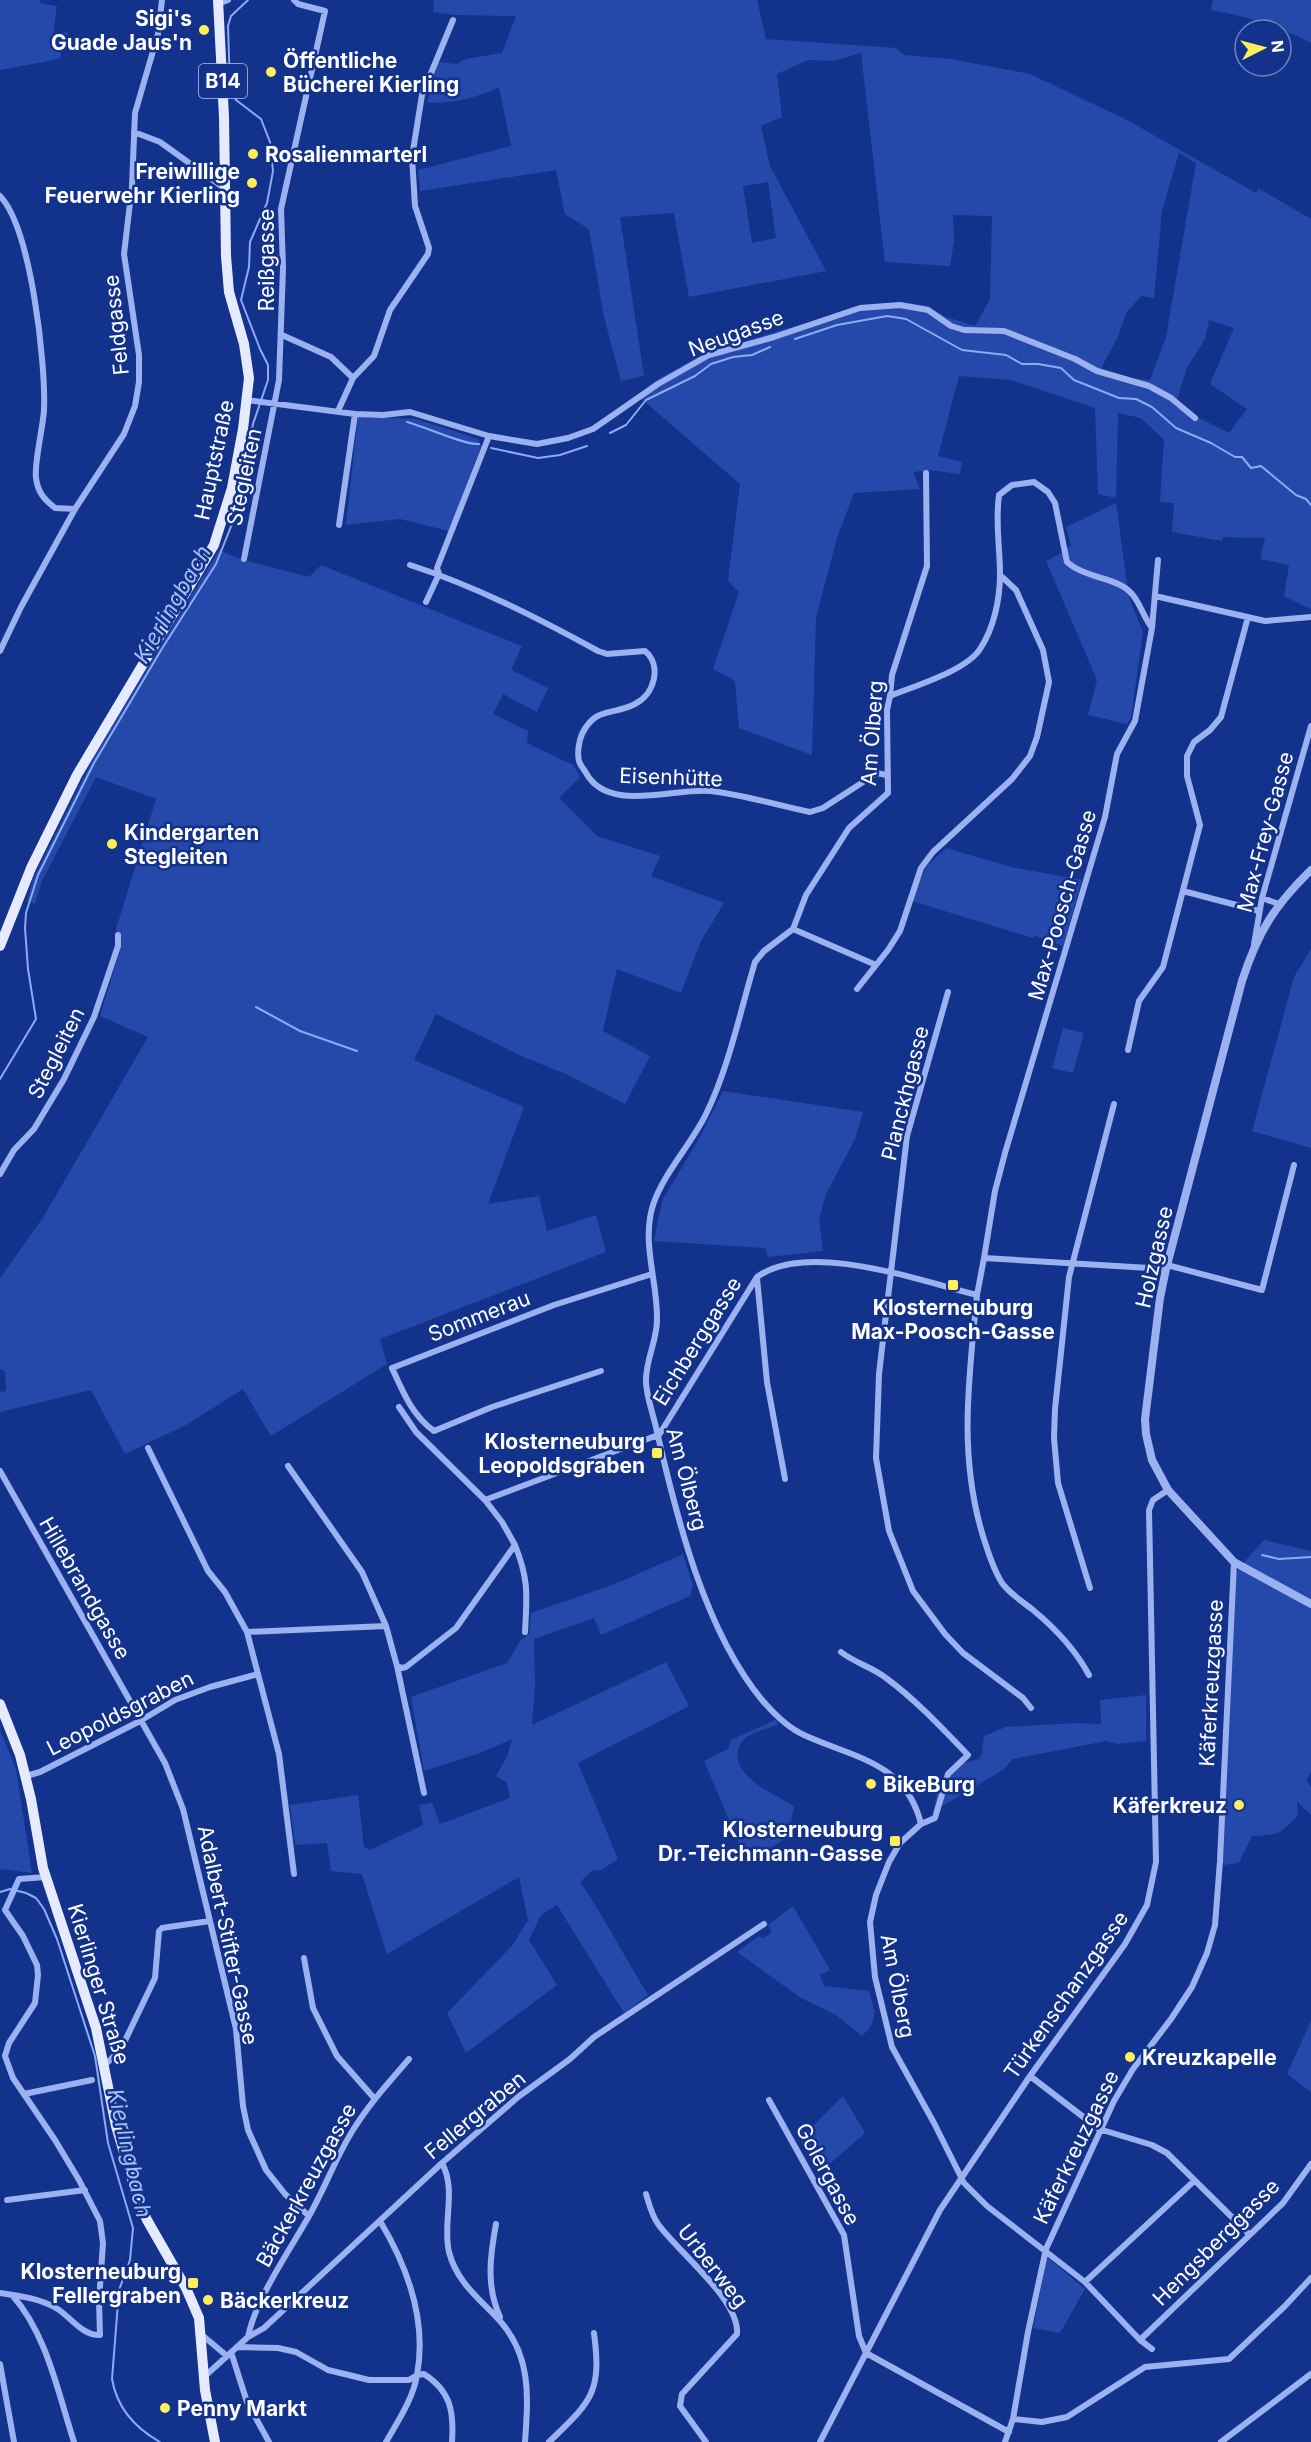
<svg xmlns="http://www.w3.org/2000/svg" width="1311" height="2442" viewBox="0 0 1311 2442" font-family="Inter,sans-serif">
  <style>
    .green { fill: #2549ab; fill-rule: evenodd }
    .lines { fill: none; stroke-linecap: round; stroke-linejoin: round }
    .stream { stroke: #8daaf4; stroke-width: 2 }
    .minor { stroke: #9cb2f0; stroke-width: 6 }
    .tertiary { stroke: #9cb2f0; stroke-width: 8 }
    .primary { stroke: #e5eaff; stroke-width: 10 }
    .poi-dot { fill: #ffee5b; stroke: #13328c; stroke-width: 2 }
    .labels { text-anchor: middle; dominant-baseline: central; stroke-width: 5; stroke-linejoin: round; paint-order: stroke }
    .shield { fill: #13328c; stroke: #b8c2dc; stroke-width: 1.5 }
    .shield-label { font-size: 20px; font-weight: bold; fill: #fff }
    .poi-label { font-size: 21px; font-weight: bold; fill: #fff; stroke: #13328c; text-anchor: start }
    .street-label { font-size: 21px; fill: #fff; stroke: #13328c }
    .water-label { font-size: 22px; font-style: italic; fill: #a7bdf8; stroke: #13328c }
  </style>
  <rect width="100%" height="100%" fill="#13328c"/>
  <path class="green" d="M0,0H40V3L57,6L53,35L69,31L59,59L0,70Z
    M434,0H757L766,39L896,48L904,55L951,59L1030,74L1127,120L1256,193L1258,188L1311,219V609L1284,596L1289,565L1260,559L1265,538L1223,537L1222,541L1172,532L1174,503L1160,502L1164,440L1141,418L1118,413L1116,498L1098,494L1095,408L1011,380L959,376L938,456L962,462L960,474L930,470L913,472L920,489L854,493L837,538L816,617L812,755L739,728L735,681L713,669L739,592L728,581L740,484L637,395L657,380L705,353L860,307L909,303L928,306L946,317L975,326L990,299L992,216L953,215L954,241L950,266L885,262L861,53L834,61L808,60L777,74L782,117L761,126L770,166L826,271L689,297L674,213L620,217L644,376L621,381L604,317L589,229L565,214L556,170L420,191L418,170L511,146L499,87C475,99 453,103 427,103L438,62L456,64L466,59L502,53L516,16L455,15L433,12ZM1179,153L1196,163L1166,337L1150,380L1126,378L1101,368L1118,337L1126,313L1141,296L1154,298L1162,211ZM768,182L776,238L752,243L743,186ZM1209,320L1234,328L1210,384L1247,409L1229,433L1175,406L1187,368L1205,339Z
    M1213,0H1311V43C1279,26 1247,16 1211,10Z
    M358,417L416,419L478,439L481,446L449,531L400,519L346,525Z
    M1116,503L1129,598L1143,632L1131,718L1127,724L1088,715L1097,680L1046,561L1060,554L1071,545L1066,527Z
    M219,550L240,559L309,577L321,565L522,646L511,670L548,688L537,712L503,694L493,714L528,731L527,743L573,765L580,777L559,798L597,836L660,856L651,876L724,903L701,941L681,993L617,969L603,1031L650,1056L625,1104L568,1075L521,1056L436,1014L414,1060L524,1107L488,1204L539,1196L547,1231L596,1215L606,1252L380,1339L387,1364L271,1436L243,1389L186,1425L125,1454L91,1390L0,1412V1392L6,1391L5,1371L0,1369V1278L44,1216L148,1037L100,1016L122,944L116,929L156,799L96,777L42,881L35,904L27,901L33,879L95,755Z
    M946,848L1011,867L1082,880L1063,946L1035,936L1033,938L912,901L926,867Z
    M1311,949V1148L1252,1131L1294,977Z
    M1063,1028L1084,1033L1073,1073L1052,1068Z
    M723,1091L863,1112L855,1139L826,1194L819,1219L823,1251L768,1257L765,1248L654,1241L662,1201L700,1137Z
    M1264,1540L1311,1551V1772L1306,1781L1311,1787V1815L1297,1801L1298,1815C1280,1835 1278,1835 1252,1836L1239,1863L1223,1865L1236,1573L1246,1560Z
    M683,1554L693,1586L690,1596L601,1635L594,1618L534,1639L535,1685L532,1725L666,1662L689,1706L578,1763L618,1859L601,1870L592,1871L580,1882C605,1918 625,1958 648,1995L624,2013L557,1905L541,1915L529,1940L557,1985L466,2053L447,2013L512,1946L528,1920L519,1877L387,1954L362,1874L331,1871L327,1843L295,1845L290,1805L358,1795L364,1847L370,1850L423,1825L419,1805L432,1803L440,1824L510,1798L507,1783L496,1776L507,1757L512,1739L480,1753L424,1771L411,1697L507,1663L521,1640L529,1634L531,1613L615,1584Z
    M1146,1695V1741L1117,1744L1106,1741L1013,1759L1004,1769L933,1812L939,1784L960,1764L979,1759L982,1754L984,1736L1006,1727L1076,1723L1101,1724L1100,1700Z
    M775,1720L779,1724C769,1728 757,1731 748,1736C743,1740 739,1744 738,1751C732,1777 776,1795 794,1806L788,1837L767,1850L744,1855L704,1761L728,1749L731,1740Z
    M0,1730L16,1769L32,1873L0,1869Z
    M793,1906L830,1970L820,1975L824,1986L869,1991C875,2012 879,2019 862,2036L836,2015L801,1998L737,1952L759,1936L763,1938L772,1932L768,1925Z
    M1311,2021V2092L1287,2074Z
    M843,2096L865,2133L818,2174L798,2135L812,2127Z
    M1047,2257L1085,2289L1060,2333L1033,2328Z"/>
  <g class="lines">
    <path class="stream" d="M795,339L837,325L887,316L906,319L962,350L1006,355L1022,364H1038L1061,368L1074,380L1119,398L1136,399L1152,407L1176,428L1211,443L1235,457H1242L1251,468L1261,466L1296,495L1306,499L1311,505
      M407,422C426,427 464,445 479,444
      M610,433L626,425L646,400L695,376L711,364L733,357L752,355L770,347
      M491,448L538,458L560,455L587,446
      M256,1007L300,1031L357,1051
      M0,1079L36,1019L28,969L25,928L26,913L38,875L94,763L163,647L216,564L234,519L253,424L268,380V365L260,349L241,300L249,267L250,242L267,203L273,171L270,142L261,119L236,100L230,86L228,26L231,16L248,0
      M1262,1555L1279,1559L1311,1557
      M0,1892L10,1889L26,1893L36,1898L44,1909L57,1939L95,2056L108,2143L133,2228L130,2260L119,2290L112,2379C117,2408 135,2428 160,2442"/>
    <path class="minor" d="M218,4L228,0
      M134,132L160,142L224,188
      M0,196C31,228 46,364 44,410C43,428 34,463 36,478C38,493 44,499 55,508L75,509
      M282,335L331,357L353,378
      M247,400L355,414L383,415L410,412L489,436L537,444L568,438L593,429L658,384L709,355L774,337L860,308L900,305L928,310L951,326L964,330L1004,331L1075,359L1097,371L1149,386L1171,398L1195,418
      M338,411L353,378L374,356L390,310L428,254L429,248L415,206L412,157L422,95L453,20
      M926,473L927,566L892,675L890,696L887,710L888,793L849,828L806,895L793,929L764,951L755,962C740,1012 729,1067 706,1114C691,1145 664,1172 653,1205C641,1243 658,1282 657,1320C657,1342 645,1360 646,1383C647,1399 654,1416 657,1432C677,1519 705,1631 762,1700C774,1714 788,1728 804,1735C854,1758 906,1762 921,1824L900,1843L889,1862L876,1895L870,1922L875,1977L892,2047L934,2123L964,2183L987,2206L1085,2282L1140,2340L1152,2349
      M339,525L355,414
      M244,559L279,380L283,268L281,209L325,11L298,4L294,0
      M410,565C475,586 538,618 598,651L607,654L645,651C662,665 655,694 635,704C612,716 596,706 582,734C579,741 577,753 579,761C580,765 584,769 586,773C609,814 674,787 711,791C744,795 777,805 810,812L823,808L877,773L886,775
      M1155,596L1265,621L1311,617
      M426,602L439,574L437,568L489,436
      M0,651L21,607L75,509L124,434L135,406L139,382V355L124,254L132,186L135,113L158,34L162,0
      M890,696C914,686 966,671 980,649C994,628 1000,599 1000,574C1000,546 995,524 999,495L1012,485L1034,482L1048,492L1055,503L1067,562C1086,579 1118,577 1132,594C1140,603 1144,618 1152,628
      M1183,891L1259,911
      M1262,898L1279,904
      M793,929L876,965
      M1254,944L1262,898L1311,726
      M857,989L888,950L900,931L921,868L933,852L1012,779L1030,756L1037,737L1049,682L1043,650L1016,590L1000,575
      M948,992L907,1136L879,1374L876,1458L889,1531L913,1591L945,1634L963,1653L1023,1698L1031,1708
      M1128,1050L1139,1001L1163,967L1200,825L1187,776V756L1194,742L1210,730L1221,717L1248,617
      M0,1174L14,1150L34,1129L64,1079L94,1017L118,946V935
      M984,1258L995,1191L1005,1153L1105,817L1117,754L1135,721L1152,628L1158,560
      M1167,1265L1262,1290L1294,1165
      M757,1278L767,1382L785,1479
      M977,1295C969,1377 958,1455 983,1536C988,1552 993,1569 1002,1583C1009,1593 1023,1602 1033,1610C1056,1629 1075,1649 1089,1675
      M601,1371L492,1407L434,1431C412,1415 403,1392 392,1368L554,1305L652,1274
      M399,1407L416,1432L485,1500
      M659,1435L757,1277C808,1240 920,1281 977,1295L984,1258L1166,1269
      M148,1448L208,1571L225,1592L247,1632
      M288,1466L362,1572L386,1626
      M0,1471L165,1763L183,1809L236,2029L243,2106L248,2130L266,2170L285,2194L309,2216
      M515,1545C529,1580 527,1595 525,1632
      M1090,1588L1058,1483L1054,1438L1055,1409L1069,1277L1114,1104
      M841,1652C855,1663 872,1667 886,1678C916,1700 942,1728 968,1755L948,1774L935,1818L921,1824
      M397,1666L424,1793
      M258,1674L279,1754L294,1874
      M26,1776L40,1772L140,1721L175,1700L210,1687L258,1674L247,1632L386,1626L397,1666L402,1668L406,1667L456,1628L515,1545L502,1522L485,1500L658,1435
      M304,1958L313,2008L337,2056L374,2098
      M105,2065L121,2049L155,1978L159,1931L162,1928L210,1921
      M1030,2076L1099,2129L1152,2145L1167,2153L1249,2234
      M24,2094L92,2080
      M769,2100L844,2235L859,2336L866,2353L1009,2432
      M442,2163C457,2191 442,2223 449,2252C457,2283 480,2299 500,2321C532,2357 528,2398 525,2442
      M646,2194C649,2204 652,2216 658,2224C678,2252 740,2300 737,2334L682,2394L680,2406L706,2442
      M7,2200L85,2190
      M380,2221C407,2266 427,2321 417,2375C413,2399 398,2421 386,2442
      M496,2224C490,2257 486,2286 500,2317
      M1085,2282L1194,2181
      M0,2293C20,2296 38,2298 56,2308C70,2316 82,2336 100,2335L99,2301L103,2243L100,2221L79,2180L55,2140L13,2078L5,2056L9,2043L35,2003L38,1975L37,1965L23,1936L5,1910L19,1879L46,1877
      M12,2295C47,2334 58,2393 74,2442
      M202,2335L227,2356
      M248,2337C255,2300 290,2250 309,2216C325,2188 336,2157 353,2130C369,2104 389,2082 409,2059
      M1140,2340L1283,2203L1311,2164
      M237,2347L278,2348L296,2352L328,2370L369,2380H409L417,2375L424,2374C451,2391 454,2412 452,2442
      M231,2352L247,2402L269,2442
      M0,2364L14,2442
      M204,2377L248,2337L264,2328L442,2163L518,2097L570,2059L594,2037L764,1924
      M1013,2419L1042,2422L1067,2417L1145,2367L1229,2359L1284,2307L1311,2278
      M549,2442C591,2401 602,2394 594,2333
      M820,2442L940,2210L1030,2076L1125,1944L1147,1905L1156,1862L1149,1510L1153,1500L1168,1490
      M1005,2442L1013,2419L1028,2332L1046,2249L1114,2101L1133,2069L1171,2019L1192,1987L1207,1953L1215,1925L1220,1861L1234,1562
      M1221,2442L1311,2374"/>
    <path class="tertiary" d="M1311,870C1274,906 1258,932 1242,981L1166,1269L1160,1298L1145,1419L1146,1434L1152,1460L1168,1490L1234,1562L1311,1604"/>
    <path class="primary" d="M0,946L31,868L77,775L214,545L232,488L243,429L249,378L244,344L229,292L226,256L224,117L218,0
      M0,1704L20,1755L31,1799L43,1868L96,2028L116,2126L139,2202L147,2220L186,2288L199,2318L205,2390L215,2442"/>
  </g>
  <g class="poi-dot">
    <circle cx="204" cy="30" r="6"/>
    <circle cx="271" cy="72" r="6"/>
    <circle cx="253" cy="154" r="6"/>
    <circle cx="252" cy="183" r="6"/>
    <circle cx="112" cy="844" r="6"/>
    <rect x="947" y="1279" width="12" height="12" rx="3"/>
    <rect x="651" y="1447" width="12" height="12" rx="3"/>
    <circle cx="871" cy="1784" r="6"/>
    <circle cx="1239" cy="1805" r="6"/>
    <rect x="889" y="1835" width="12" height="12" rx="3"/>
    <circle cx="1130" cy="2057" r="6"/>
    <rect x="187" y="2277" width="12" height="12" rx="3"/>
    <circle cx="208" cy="2300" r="6"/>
    <circle cx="165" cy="2408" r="6"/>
  </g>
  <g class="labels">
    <rect class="shield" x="199" y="64" width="48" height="34" rx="4.5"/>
    <g class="shield-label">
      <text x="223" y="81">B14</text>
    </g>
    <g class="poi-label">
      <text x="192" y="18" text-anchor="end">Sigi's<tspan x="192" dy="24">Guade Jaus'n</tspan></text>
      <text x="283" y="60">Öffentliche<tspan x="283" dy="24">Bücherei Kierling</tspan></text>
      <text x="265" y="154">Rosalienmarterl</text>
      <text x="240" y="171" text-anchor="end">Freiwillige<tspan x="240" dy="24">Feuerwehr Kierling</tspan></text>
      <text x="124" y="832">Kindergarten<tspan x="124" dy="24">Stegleiten</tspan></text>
      <text x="953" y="1307" text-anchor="middle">Klosterneuburg<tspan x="953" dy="24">Max-Poosch-Gasse</tspan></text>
      <text x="645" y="1441" text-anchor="end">Klosterneuburg<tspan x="645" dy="24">Leopoldsgraben</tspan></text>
      <text x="883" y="1784">BikeBurg</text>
      <text x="1227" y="1805" text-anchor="end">Käferkreuz</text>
      <text x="883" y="1829" text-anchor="end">Klosterneuburg<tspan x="883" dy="24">Dr.-Teichmann-Gasse</tspan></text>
      <text x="1142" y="2057">Kreuzkapelle</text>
      <text x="181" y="2271" text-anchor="end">Klosterneuburg<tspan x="181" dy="24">Fellergraben</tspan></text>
      <text x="220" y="2300">Bäckerkreuz</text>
      <text x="177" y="2408">Penny Markt</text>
    </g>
    <g class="street-label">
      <text transform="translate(266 260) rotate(-90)">Reißgasse</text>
      <text transform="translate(116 325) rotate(-96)">Feldgasse</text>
      <text transform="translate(736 333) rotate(-20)">Neugasse</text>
      <text transform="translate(214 460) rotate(-78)">Hauptstraße</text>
      <text transform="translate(244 477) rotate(-78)">Stegleiten</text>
      <text transform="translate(872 733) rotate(-86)">Am Ölberg</text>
      <text transform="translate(671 777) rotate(2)">Eisenhütte</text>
      <text transform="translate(1265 832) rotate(-75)">Max-Frey-Gasse</text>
      <text transform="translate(1062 905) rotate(-74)">Max-Poosch-Gasse</text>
      <text transform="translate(56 1053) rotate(-63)">Stegleiten</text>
      <text transform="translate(905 1093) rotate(-76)">Planckhgasse</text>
      <text transform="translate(1154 1257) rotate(-77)">Holzgasse</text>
      <text transform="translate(479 1316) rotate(-21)">Sommerau</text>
      <text transform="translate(697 1341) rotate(-58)">Eichberggasse</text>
      <text transform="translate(687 1479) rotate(75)">Am Ölberg</text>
      <text transform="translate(85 1588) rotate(60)">Hillebrandgasse</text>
      <text transform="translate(1211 1683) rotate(-87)">Käferkreuzgasse</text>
      <text transform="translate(120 1713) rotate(-27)">Leopoldsgraben</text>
      <text transform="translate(228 1935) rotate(78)">Adalbert-Stifter-Gasse</text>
      <text transform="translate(99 1984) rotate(73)">Kierlinger Straße</text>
      <text transform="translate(898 1986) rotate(79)">Am Ölberg</text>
      <text transform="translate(1066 1995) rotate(-55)">Türkenschanzgasse</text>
      <text transform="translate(475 2115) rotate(-40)">Fellergraben</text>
      <text transform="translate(1076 2147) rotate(-64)">Käferkreuzgasse</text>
      <text transform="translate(828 2174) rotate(62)">Golergasse</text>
      <text transform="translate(306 2185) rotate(-61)">Bäckerkreuzgasse</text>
      <text transform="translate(1216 2242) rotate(-45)">Hengsberggasse</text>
      <text transform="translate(713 2266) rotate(52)">Urberweg</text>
    </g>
    <g class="water-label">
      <text transform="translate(172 604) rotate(-60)">Kierlingbach</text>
      <text transform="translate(130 2153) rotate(77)">Kierlingbach</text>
    </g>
  </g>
  <g transform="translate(1263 48) rotate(84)"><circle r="28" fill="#13328c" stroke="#7184ba" stroke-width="1.5"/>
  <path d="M0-4.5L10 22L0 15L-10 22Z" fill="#ffee5b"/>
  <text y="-9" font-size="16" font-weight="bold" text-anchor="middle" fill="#ffffff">N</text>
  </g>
</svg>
